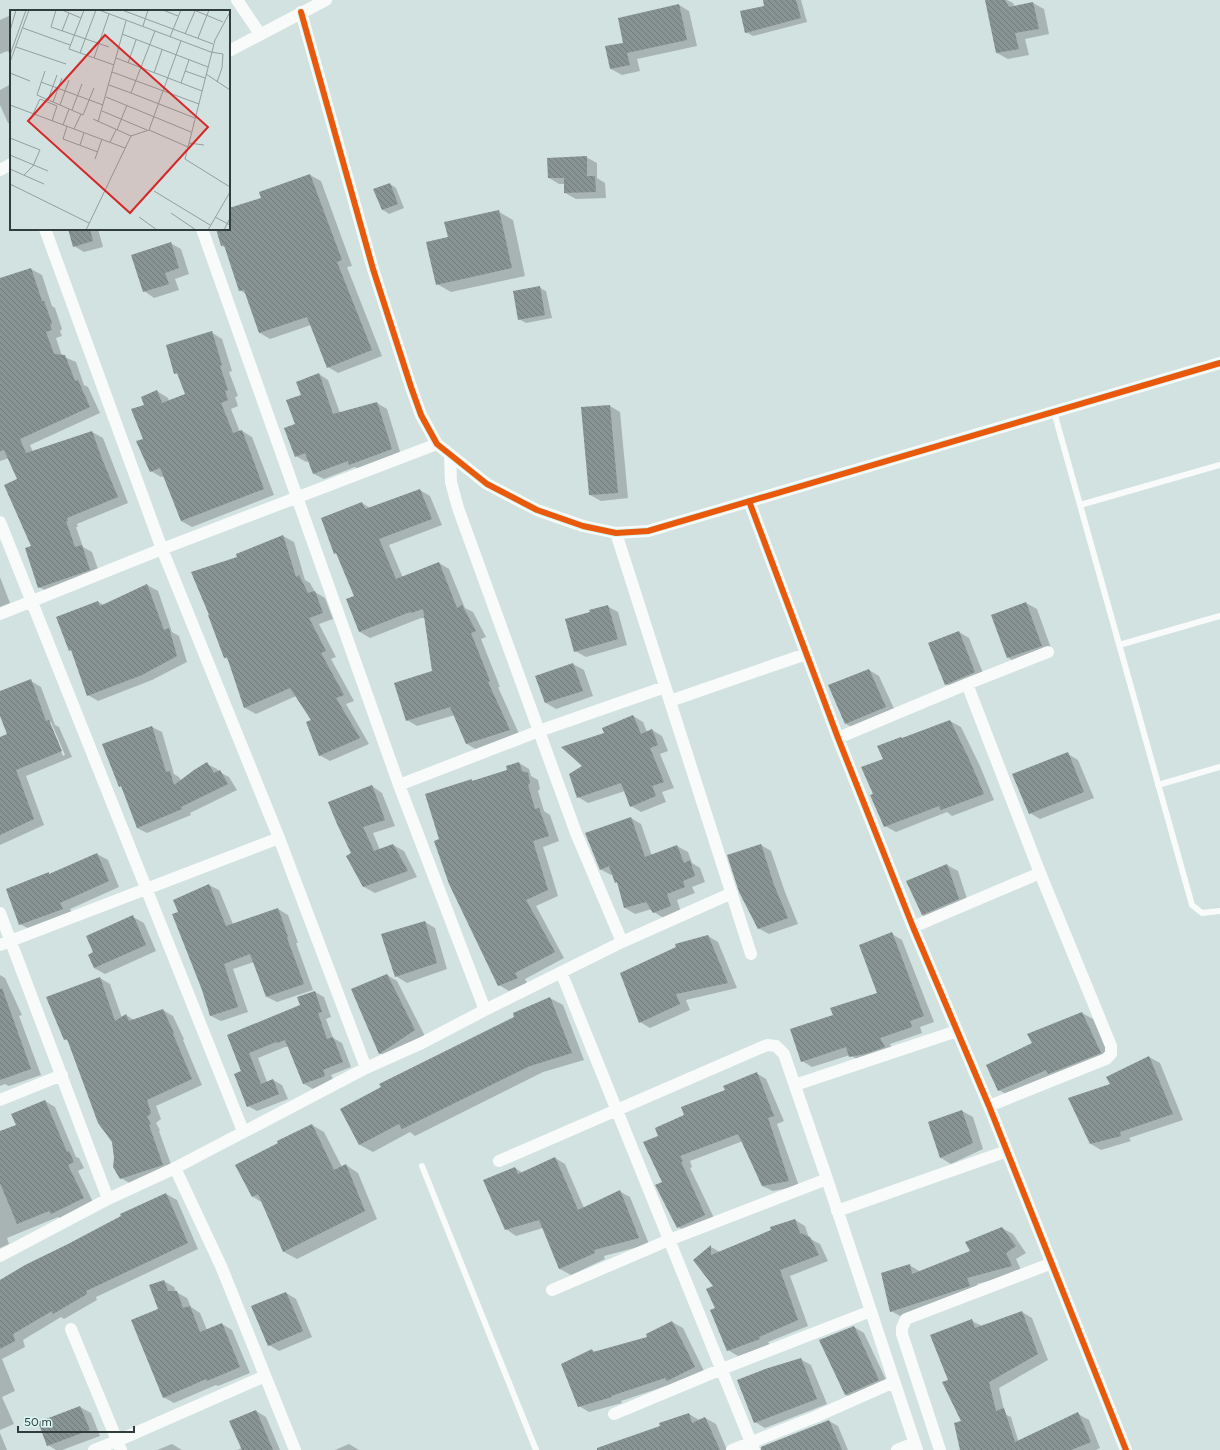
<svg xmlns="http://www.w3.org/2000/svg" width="1220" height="1450" viewBox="0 0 1220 1450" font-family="Figtree,sans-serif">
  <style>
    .shadow { fill: #0003; fill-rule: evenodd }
    .building { fill: url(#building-back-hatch) }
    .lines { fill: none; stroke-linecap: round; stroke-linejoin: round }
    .lane { stroke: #f8fbfa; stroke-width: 6 }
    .street { stroke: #f8fbfa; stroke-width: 12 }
    .cycleway-casing { stroke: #d7f6f4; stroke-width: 8 }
    .cycleway { stroke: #e8590c; stroke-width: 6 }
    .inset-road { fill: none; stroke: #91a09e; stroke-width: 1 }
    .view { fill: #d62828; fill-opacity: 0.15; stroke: #d62828; stroke-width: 2 }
    .inset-edge { fill: none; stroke: #313d3c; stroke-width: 2 }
  </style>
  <defs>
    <pattern id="building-back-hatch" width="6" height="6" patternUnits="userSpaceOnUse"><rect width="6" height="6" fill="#879493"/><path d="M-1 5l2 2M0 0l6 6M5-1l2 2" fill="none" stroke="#6f7a79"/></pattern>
  </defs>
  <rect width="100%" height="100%" fill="#d1e2e0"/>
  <path class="shadow" d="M764,0H801L807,22L753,36L746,32L765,7Z
    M988,0H1007L1013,3L1015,7L1033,3L1044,9L1049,34L1025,39L1029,55L1008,59L997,53Z
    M679,5L689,11L697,46L637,59L640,71L622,75L611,69L606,47L624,43Z
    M11,15V54L7,51L0,54V20Z
    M11,84V124L8,123L0,105V90Z
    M586,157L597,163V178L605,183L606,198L576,199L565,193V184H559L549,178Z
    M310,175L321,181L352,266L347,267L382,356L338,373L328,367L311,325L270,339L260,333L246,294L240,290L226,248L222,246L217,229H229V209L263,198Z
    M390,184L396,188L404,208L389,214L383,210Z
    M499,212L513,220L525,276L451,292L437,284L449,238Z
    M69,229H98L103,247L84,252L74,246Z
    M170,243L181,249L189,274L175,279L179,290L154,298L144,291Z
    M31,269L42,275L52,306L55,308L62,329L60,331L62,336L56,338L62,356L76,362L84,385L88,387L100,413L30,445L33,452L92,432L103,438L128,503L77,524L78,527H76L83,547L92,552L100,575L50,593L39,587L19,479L9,458L0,461V280Z
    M540,288L546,291L552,318L526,323L519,319Z
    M211,332L222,339L232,371L229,372L238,396L235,397L238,406L231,409L240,432L242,431L252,437L274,495L192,527L181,521L164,476L161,477L151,471L144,439L145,405L157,391L168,398L169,401L186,394L179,375L175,373Z
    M319,374L328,380L340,413L377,403L387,409L401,455L360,470L355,467L324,479L314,474L309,461L306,462L296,456L297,425L302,395Z
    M610,406L620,412L628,498L601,501L590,495Z
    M420,490L430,496L442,525L389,545L403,578L439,563L449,569L465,608L473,612L486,637L481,639L500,687H498L520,736L477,750L467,744L455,715L417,726L407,720L433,672L425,618H421L370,638L360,632L347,600L356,596L338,555L335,553L362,503L370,508Z
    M283,536L294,542L305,580L310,583L315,592L325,598L333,619L319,624L336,657L331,659L354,701L346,704L369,744L330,761L319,755L312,721L296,696L256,714L245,708L229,660L225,658L238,558Z
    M0,577L10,603L0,607Z
    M147,585L158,591L172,632L179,636L187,662L152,680L98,701L88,695L72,651L70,650L98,602L104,605Z
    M1026,603L1037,609L1052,651L1018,664L1007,657Z
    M607,606L618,612L627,645L586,657L575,651L591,612Z
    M959,632L969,638L985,678L957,690L946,684Z
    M573,664L584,670L593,696L556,709L546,703Z
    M869,670L879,676L896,713L857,730L846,724L829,686Z
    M31,681L41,687L55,725L59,727L72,757L26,776L44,825L0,845V738L8,734L0,713V692ZM49,722H51L65,755L63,756Z
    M633,716L643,722L647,732L652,730L662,736L668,751L660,754L674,788L662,792L666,802L641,812L631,806L625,791L588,803L578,797L583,766L605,734Z
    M950,721L961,727L980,766L994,800L952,816L947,812L896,832L885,826L875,794L903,739Z
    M152,727L162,732L174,774L179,777L181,781L207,764L217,769L219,772L229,777L237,790L190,813L191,815L147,833L137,828L123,788L120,786Z
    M1068,754L1078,760L1094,798L1040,819L1030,813Z
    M519,763L529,769L531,776L538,780L540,789L538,791L544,811L550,815L559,841L543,847L558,896L536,906L564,958L525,979L527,983L509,991L499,985L441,840L471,780L474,781L508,771Z
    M372,786L382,793L395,826L373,833L380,850L393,845L404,851L417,877L375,893L364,887L348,856L352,854Z
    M631,818L641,824L652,856L677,846L688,852L692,863L700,868L705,882L692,887L695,893L677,900L681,912L665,919L654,912L652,909L635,914L625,908L619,884L616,882L613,874L611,875L600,869Z
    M761,845L771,851L785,892L798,924L769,934L758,928Z
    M97,854L108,860L119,887L70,909L73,915L31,930L20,924L48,873L51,875Z
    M947,865L958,871L969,905L933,921L922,915L908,881Z
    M209,885L219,890L233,924L278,909L288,915L298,943H296L313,990L277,1002L267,997L254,962L233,969L248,1012L221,1021L211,1016L180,912Z
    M133,917L144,923L156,951L105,974L94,968L95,953Z
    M425,922L435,928L447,969L407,983L396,976Z
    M892,934L902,940L934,1022L920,1027L922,1033L890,1044L894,1053L861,1062L850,1055L812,1067L802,1061L879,993Z
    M708,936L718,942L737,988L686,1000L690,1010L650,1028L640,1022Z
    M0,975L5,978L22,1015L19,1016L41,1075L9,1086L5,1084L0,1086Z
    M387,975L397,981L425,1036L390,1059L379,1053Z
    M100,978L110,984L122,1018L126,1015L134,1020L163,1010L173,1016L184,1039L183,1040L202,1085L156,1106L161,1119L156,1123L160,1130L159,1131L173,1170L131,1184L121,1178L115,1158L113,1142L70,1042L65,1039Z
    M315,992L324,997L331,1017L326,1019L333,1038L342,1043L351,1067L331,1075L334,1081L313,1089L304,1084L289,1047H285L258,1058L267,1082L273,1080L282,1085L288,1099L257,1111L248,1106L243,1071L228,1036L301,1006Z
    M550,998L563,1005L584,1060L543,1072L415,1136L410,1132L373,1152L360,1145L342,1109L516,1018Z
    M1082,1013L1093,1019L1111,1059L1009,1096L999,1090L1033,1043L1029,1035Z
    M1149,1057L1160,1063L1183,1120L1129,1138L1131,1141L1101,1150L1091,1144L1112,1085Z
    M756,1073L766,1079L784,1121L777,1124L799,1186L773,1191L762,1186L743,1141L690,1161L692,1167L690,1168L715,1220L688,1233L678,1227L664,1183L659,1136L685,1116Z
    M45,1101L55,1107L76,1157L79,1158L84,1168L78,1171L94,1204L62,1220L58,1217L7,1238L9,1244L0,1248V1132L17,1126Z
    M962,1111L973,1117L983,1149L951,1164L941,1158L929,1123Z
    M312,1125L324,1132L342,1167L346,1165L358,1173L377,1219L297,1259L284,1252L263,1203L253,1197Z
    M555,1158L565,1164L584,1208L619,1191L630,1197L649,1244L604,1256L605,1259L571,1275L560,1269L543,1228L516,1236L506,1229L515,1168L523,1173Z
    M166,1194L177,1200L198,1249L96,1297L97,1300L64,1319L61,1317L23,1340L25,1347L2,1359L15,1391L2,1397L14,1424L0,1430V1281Z
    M795,1220L805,1226L809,1238L820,1244L828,1261L790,1276L808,1326L768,1342L770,1345L738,1356L728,1350L717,1308L714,1286L694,1260L711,1247L720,1252Z
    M1002,1228L1013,1234L1026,1253L1016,1259L1022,1272L977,1284L980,1292L902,1317L891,1311L909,1265L921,1272L972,1252Z
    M164,1281L174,1287L176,1292L187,1298L191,1307L200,1313L207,1330L222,1324L232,1330L250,1373L218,1386L216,1385L174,1403L163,1397L160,1309Z
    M286,1293L296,1299L312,1337L279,1351L269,1345Z
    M1022,1312L1032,1318L1048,1360L999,1388L1005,1414L1011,1417L1021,1450H961L963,1422L950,1381L972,1321L982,1326Z
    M672,1322L683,1328L705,1373L621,1401L622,1403L589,1412L579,1406L592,1350L595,1352L649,1338Z
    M854,1327L864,1333L889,1386L857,1401L846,1395L821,1340Z
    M800,1359L811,1365L827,1404L765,1428L755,1422Z
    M80,1407L91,1413L100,1436L62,1450H56L48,1445L39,1423Z
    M256,1411L266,1417L280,1450H237L242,1448Z
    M689,1414L699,1420L705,1418L716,1424L727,1450H672Z
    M1078,1414L1089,1420L1100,1448L1096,1450H1037Z
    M829,1421L838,1426L848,1450H765Z
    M0,1433L7,1450H0Z
    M172,1444L182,1450H157Z
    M349,1444L359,1450H335Z"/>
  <path class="building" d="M763,0H796L801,18L745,33L740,11L764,6Z
    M985,0H1005L1009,7L1033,2L1039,29L1015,33L1019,49L996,53Z
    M679,4L687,40L627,53L630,65L610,69L605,46L623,43L618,18Z
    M587,156V176H595L596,192L564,193V178H548L547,158Z
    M310,174L342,260L337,262L372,350L327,368L307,317L259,333L244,290L239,291L224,245L221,246L216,229H229V208L261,198L259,192Z
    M390,183L398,204L382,210L373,189Z
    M499,210L512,268L436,285L426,242L448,237L444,222Z
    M68,229H90L93,241L73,247Z
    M171,242L179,268L165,273L169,284L143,292L131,255Z
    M31,268L42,301H44L52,323L50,325L52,330L46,332L54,354L65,355L75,381L78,380L90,407L20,439L26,453L92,431L102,459L118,497L67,518L68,521H66L75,547L82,545L90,570L38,588L25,548L31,546L4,485L17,479L4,450L0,451V278Z
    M540,286L545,315L518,320L513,291Z
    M212,331L222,365L220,366L228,390L225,391L228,400L221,403L233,433L242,430L264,489L181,521L160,468L150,472L136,441L143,439L131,409L144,405L141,397L157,390L162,403L185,394L177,373L174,374L166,345Z
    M319,373L333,414L377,402L392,449L349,465L348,461L313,474L305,453L295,457L284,428L295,424L286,400L301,395L296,382Z
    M610,405L618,493L589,495L581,407Z
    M420,489L432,519L379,539L396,579L439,562L457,608L462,605L476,631L471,633L490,681L488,682L510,730L466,744L450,707L406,721L394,683L432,671L423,609L411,613L410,612L359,632L346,599L354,596L336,553L334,554L321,518L362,502L365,509Z
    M283,535L296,577L299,575L308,593L315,591L323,613L309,618L326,651L321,653L344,695L336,698L360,738L319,756L306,722L311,720L290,688L244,708L227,657L224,658L208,615H209L191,572L237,557L236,554Z
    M147,584L164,630L169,628L177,656L142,675L87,696L71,650L69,651L56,617L98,601L100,606Z
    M1026,602L1042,646L1007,658L991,615Z
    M608,605L618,639L574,652L565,619L590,612L589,610Z
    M959,631L975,672L945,685L928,643Z
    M573,663L583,691L545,703L535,676Z
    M869,669L886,707L845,724L828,685Z
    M31,679L46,721L49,720L62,751L16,770L34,819L0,835V737L7,734L0,716V691Z
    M633,715L641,734L652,729L658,745L650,748L664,782L652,786L656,796L630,807L621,783L577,798L569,774L582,766L561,747L604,733L602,728Z
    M950,720L969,759L984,794L941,810L939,806L884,827L870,795L873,794L861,767L883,759L877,746L901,737L902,738Z
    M152,726L166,772L170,771L174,785L194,770L207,762L214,773L220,770L228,784L181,807L182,809L137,828L121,786L119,787L102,744Z
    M1068,752L1084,792L1029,814L1012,774Z
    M519,762L522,771L528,773L530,783L528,785L535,809L539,808L549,836L533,841L548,890L526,900L555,952L515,973L518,978L498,986L449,884L434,841L439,839L425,794L472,779V781L507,770L506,766Z
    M372,785L385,820L363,827L374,851L393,844L408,871L363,887L346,856L351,853L337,824L328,802Z
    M631,817L645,857L677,845L684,863L690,860L695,876L683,881L685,887L667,894L671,906L653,913L646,902L624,908L617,882L615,883L609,866L600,870L585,833Z
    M761,844L774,885L788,918L758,929L739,892L727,855Z
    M97,853L109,881L60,903L63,909L19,925L6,889L49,872V874Z
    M947,864L959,899L922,915L906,881Z
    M209,884L226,926L278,908L288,937L287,938L304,984L266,997L250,954L224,964L238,1007L210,1016L202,990L172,914L178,912L173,900Z
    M133,915L146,945L94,968L88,955L93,952L86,936Z
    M425,921L437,963L395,977L381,934Z
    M892,932L924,1016L910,1021L912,1027L880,1038L885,1047L865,1054L849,1057L846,1047L801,1062L790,1029L833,1015L830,1008L877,993L859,945Z
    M708,935L728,983L676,994L680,1004L639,1023L620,973L676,947L675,944Z
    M387,974L415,1030L379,1054L351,989Z
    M100,977L115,1021L126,1014L129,1021L163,1009L174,1033L173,1034L192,1079L147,1100L151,1113L147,1117L151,1124L149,1125L163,1165L120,1179L113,1167L114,1158L112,1142L98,1123L67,1039L64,1040L46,997Z
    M2,988L31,1069L0,1080V989Z
    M315,991L322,1012L318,1013L327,1039L333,1037L343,1062L323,1070L325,1076L303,1084L285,1040L277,1043L276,1042L249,1053L261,1084L273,1079L279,1094L247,1107L234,1074L241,1071L227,1035L300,1005L297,997Z
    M550,997L572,1053L530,1066L402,1129L399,1124L359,1145L340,1109L381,1087L379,1084L514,1017L513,1013Z
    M1082,1012L1101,1053L1048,1074L1046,1070L998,1091L986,1065L1032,1043L1027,1034Z
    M1149,1056L1173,1114L1120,1132L1121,1136L1090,1144L1068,1098L1110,1084L1106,1077Z
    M757,1072L774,1116L768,1118L789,1181L762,1186L738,1134L680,1156L683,1161L681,1162L705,1215L677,1228L655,1185L662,1182L643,1142L658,1136L655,1128L684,1115L681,1107L725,1090L723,1086Z
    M45,1100L67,1152L69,1151L74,1162L68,1165L84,1198L51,1214L49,1211L17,1224L0,1183V1131L16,1125L11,1114Z
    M962,1110L973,1143L940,1158L928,1122Z
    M312,1124L334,1170L346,1164L365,1211L283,1252L258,1194L252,1197L235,1165L278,1143L277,1141Z
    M555,1157L578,1210L620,1190L639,1238L594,1250L595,1253L559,1269L539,1220L505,1230L483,1180L515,1167L518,1174Z
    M166,1193L188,1243L86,1291L87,1294L53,1314L52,1311L13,1334L15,1341L0,1349V1280L25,1265L68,1244L121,1216L120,1214Z
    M795,1219L800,1233L810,1237L819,1255L780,1270L798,1320L759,1337L760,1339L727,1351L710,1310L715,1308L706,1289L713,1286L693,1260L711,1245V1255L771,1230L770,1227Z
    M1002,1227L1016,1246L1006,1253L1012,1266L967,1278L970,1286L890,1312L881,1273L910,1264L912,1274L970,1251L965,1242Z
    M164,1280L168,1291H177L183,1308L190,1306L200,1332L222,1323L240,1367L207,1381L206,1379L163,1398L131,1320L158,1309L149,1285Z
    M286,1292L303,1331L268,1346L251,1306Z
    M1022,1311L1038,1354L989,1382L996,1411L1004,1408L1015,1442L1078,1412L1091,1442L1071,1450H960L954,1423L961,1421L942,1382L948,1380L930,1335L972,1319L975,1328Z
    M672,1321L695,1367L667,1381L665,1378L611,1396L612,1397L578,1407L561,1364L592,1349L593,1352L647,1337L646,1334Z
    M854,1326L879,1380L845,1395L819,1340Z
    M801,1358L817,1399L754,1423L737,1380L765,1369Z
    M80,1406L90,1430L47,1446L38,1422Z
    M256,1410L273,1450H242L229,1421Z
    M689,1413L692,1423L705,1417L720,1450H597V1448L660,1426L659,1423Z
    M829,1420L842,1450H761V1447Z"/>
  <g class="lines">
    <path class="lane" d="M1054,412L1192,905L1202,913L1220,911
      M1080,505L1220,465
      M1119,645L1220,616
      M1158,785L1220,767
      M422,1166L536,1450"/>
    <path class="street" d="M237,0L260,34
      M301,12L373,269L411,387L421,415L437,444L487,484L537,510L583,526L616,533L648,531L1220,363
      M229,51L326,0
      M0,170L11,164
      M202,229L399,785L485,1010
      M450,455L451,482L458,508L576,833L622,942
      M749,501L838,738L913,927L989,1106L1126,1450
      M0,522L243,1131
      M616,533L751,954
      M0,614L162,549L437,444
      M967,684L1040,873L1111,1046V1054L1106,1059L989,1106
      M670,701L806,654
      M838,738L967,684L1048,652
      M399,785L539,731L665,687
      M279,838L366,1068
      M0,913L108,1199
      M913,927L1040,873
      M0,945L279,838L162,549L45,229
      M561,972L754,1450
      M795,1085L957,1031
      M0,1100L62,1075
      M499,1161L767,1045L776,1046L784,1054L827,1179L917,1450
      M175,1168L221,1266L295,1450
      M837,1211L1007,1151
      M0,1256L108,1199L175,1168L366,1068L422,1043L485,1010L622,942L732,893
      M552,1290L669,1240L827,1179
      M71,1329L121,1450
      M614,1414L722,1369L871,1311
      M94,1450L117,1441L265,1376
      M732,1450L815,1417L894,1382
      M897,1450L914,1443
      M940,1450L902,1334V1328L906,1319L1052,1263"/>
    <g class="cycleway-casing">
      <path id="cycleway" d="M301,12L373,269L411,387L421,415L437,444L487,484L537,510L583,526L616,533L648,531L1220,363
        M749,501L838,738L913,927L989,1106L1126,1450"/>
    </g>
    <use href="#cycleway" class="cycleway"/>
  </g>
  <g transform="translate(10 10)">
    <rect width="220" height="220" fill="#d1e2e0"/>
    <path class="inset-road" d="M46,0L41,17L99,37M52,0L71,8M74,0L59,39L104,55M89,0L201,42L213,44L212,58L207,72M112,0L203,34M153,0L168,6M184,0L213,12M220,2L205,30L175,149L220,177M133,16L138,0M13,18L60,35M0,21L6,0M52,21L59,3M145,21L121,83L185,108M112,24L198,57M175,24L185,1M160,27L171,0M188,28L199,0M6,37L56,54M70,43L86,0M0,45L16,0M84,48L99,4M106,48L192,81M0,52L19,0M118,53L126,30M35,61L27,85L73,105L84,78M175,61L195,68M102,62L189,94M0,63L20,71M144,63L152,40M196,64L220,80M31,72L93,95M171,73L179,50M99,75L121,83M96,87L181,122M30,89L47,96L42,111M38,90L47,65M43,92L52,68M0,95L115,138M50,95L59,70M62,100L72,74M92,101L137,120M23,104L30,89M83,109L121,126M88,112L116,11M53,115L59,99M57,116L53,129L88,142M64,119L71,104M107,120L117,95M139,120L171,31M0,128L30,140L23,156L14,165M100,132L106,120M179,133L194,135M70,135L74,123M0,145L38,161M85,149L92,129M0,159L34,174M0,174L79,213M144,181L200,215M161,203L186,220M129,207L147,220M205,207L220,215M76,220L121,126L139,120L178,137M198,220L220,182M214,220L220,208"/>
    <path class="view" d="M95,25L198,117L120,203L18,111Z"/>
    <rect width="220" height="220" class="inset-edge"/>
  </g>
  <path d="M18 1426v6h116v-6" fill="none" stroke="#313d3c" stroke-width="2"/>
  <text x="24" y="1426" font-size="12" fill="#313d3c" stroke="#d7f6f4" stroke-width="3" paint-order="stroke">50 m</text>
</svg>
